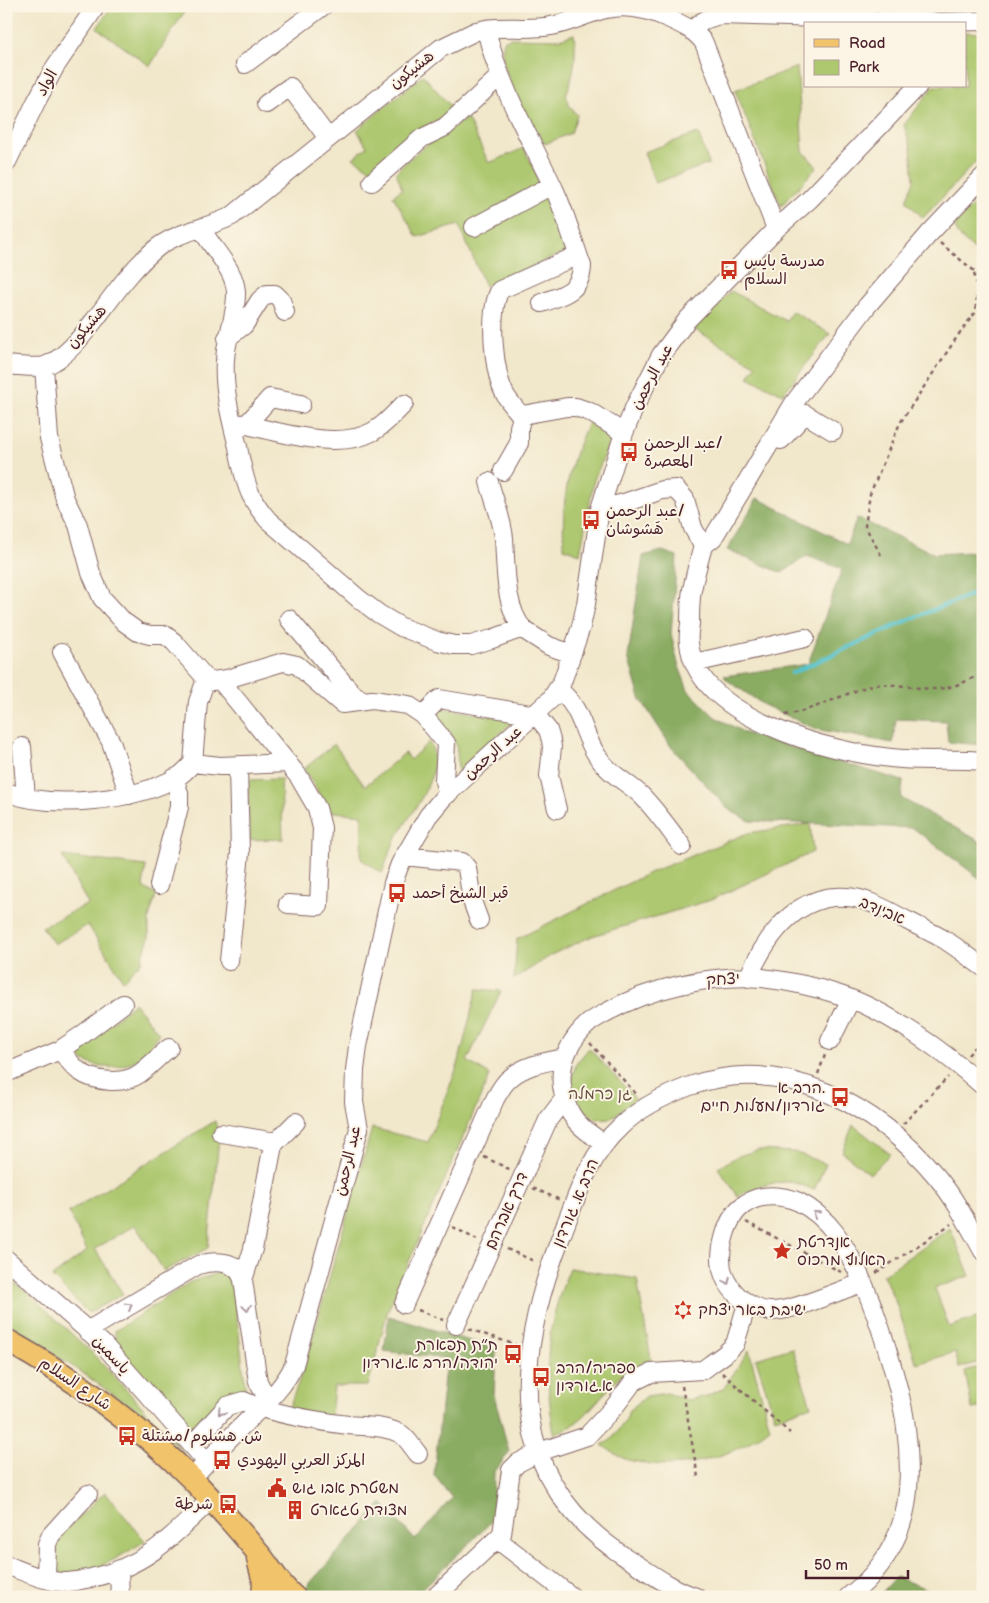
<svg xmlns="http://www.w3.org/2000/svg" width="989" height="1603" viewBox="0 0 989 1603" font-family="'Balsamiq Sans','Playpen Sans Arabic','Playpen Sans Hebrew',sans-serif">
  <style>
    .green { fill: #adc86f; stroke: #7c744d }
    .forest { fill: #8aac62; stroke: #6a6646 }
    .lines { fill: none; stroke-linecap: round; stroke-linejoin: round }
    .stream { stroke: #56c3cc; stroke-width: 4.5 }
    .minor-casing { stroke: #846563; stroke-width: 20 }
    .major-casing { stroke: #846563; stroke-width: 25 }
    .path { stroke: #846563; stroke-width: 2.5; stroke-dasharray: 4 4; stroke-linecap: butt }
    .minor { stroke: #fff; stroke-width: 18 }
    .major { stroke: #f1c36a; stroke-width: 22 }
    .oneway { stroke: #ae9aa0 }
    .labels { text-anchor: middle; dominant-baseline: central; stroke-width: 4; stroke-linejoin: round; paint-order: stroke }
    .street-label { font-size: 16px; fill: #4a1f2b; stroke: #fcf5e5 }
    .poi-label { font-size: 16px; fill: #4a1f2b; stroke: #fcf5e5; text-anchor: start }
    .park-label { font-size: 16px; fill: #68523f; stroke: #fcf5e5 }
  </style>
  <rect width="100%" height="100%" fill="#fcf5e5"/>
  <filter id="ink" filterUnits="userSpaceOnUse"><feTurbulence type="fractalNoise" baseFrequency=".02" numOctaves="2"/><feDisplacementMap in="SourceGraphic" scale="10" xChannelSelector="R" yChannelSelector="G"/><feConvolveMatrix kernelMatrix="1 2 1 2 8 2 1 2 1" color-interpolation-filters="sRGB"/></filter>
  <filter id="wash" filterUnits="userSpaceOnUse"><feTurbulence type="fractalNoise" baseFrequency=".0096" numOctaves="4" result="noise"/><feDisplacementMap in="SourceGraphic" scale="20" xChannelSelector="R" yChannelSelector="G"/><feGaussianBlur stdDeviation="1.12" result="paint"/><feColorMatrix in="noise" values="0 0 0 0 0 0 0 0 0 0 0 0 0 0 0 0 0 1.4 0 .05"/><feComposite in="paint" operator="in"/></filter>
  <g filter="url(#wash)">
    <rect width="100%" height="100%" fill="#f1e7cb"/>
    <path class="green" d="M112,6H188L150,66L97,28Z
      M965,32L983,33V154L923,218L906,201L914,180L911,147L904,125L934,86H965Z
      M574,34C577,54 574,76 566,95L570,107L577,115L571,133L545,144C530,121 495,69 504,41L510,38L560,39Z
      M797,67L803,151L817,167L781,206L735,90Z
      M423,75L452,108L443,117L419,130L373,171L353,158L367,147L357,130Z
      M467,118L489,163L524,148L564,235L568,251L485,286L459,225L417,237L393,196L402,189L396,172L417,152Z
      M698,133L709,164L655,183L644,152Z
      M983,196V258L957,234L955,224Z
      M731,291L786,321L792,311L830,334L783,394L748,377L756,365L694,329Z
      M588,423L605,435L610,442L594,480L580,554L564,548C561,501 568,466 588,423Z
      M439,708L516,719L458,772C457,737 457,739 431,715Z
      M429,742C448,771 409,815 395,840C390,850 387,862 382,873L361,859L362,815L326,811L317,790L304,769L334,744L365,786L405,753L410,760Z
      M281,779L283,839L249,840L248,780Z
      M810,824L813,852L711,900L592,936L555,953L514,979L517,939L649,873L748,833Z
      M62,856L146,866L143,887L156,895L149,918V937L141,962L123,980L88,925L54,944L42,927L88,904Z
      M477,989L501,991L467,1061L490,1075L388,1310L368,1386H334L331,1417L287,1413L303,1371L372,1128L428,1142L458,1065Z
      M134,1003L159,1033C154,1040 149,1049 143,1055C124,1070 102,1071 81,1059L80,1050Z
      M589,1048L636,1099L611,1118L596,1119L582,1108L570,1085L576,1064Z
      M215,1121L219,1138L208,1248L164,1271L135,1225L95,1249L123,1294L88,1313L52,1277L87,1251L69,1212Z
      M853,1125L890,1154L870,1174L842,1152Z
      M758,1150L794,1152L826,1164L814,1190C808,1188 802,1184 795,1183C777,1179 754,1188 738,1196L718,1168L736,1157Z
      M950,1228L970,1276L935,1288L949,1327L983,1316V1361L959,1368L955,1352L917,1364L896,1303L883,1275Z
      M570,1268L637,1279L651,1359L619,1377L585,1415L572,1426L554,1434C544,1369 544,1329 570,1268Z
      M219,1273L229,1275L233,1285L246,1392H234L226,1395L190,1429L116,1346L115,1331L190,1282Z
      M6,1278L27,1292L93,1354L185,1453L125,1403L77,1369L6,1325Z
      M792,1348L811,1406L775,1418L756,1359Z
      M749,1350L770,1428C735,1456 688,1470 644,1463C638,1462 630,1461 625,1459C617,1456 609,1450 602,1445L611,1440L626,1420L629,1410L647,1396L667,1393L688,1400L707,1396L724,1388Z
      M983,1366V1407L972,1409L965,1371Z
      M105,1492L145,1541C126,1553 96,1572 73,1574C66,1574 59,1573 53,1572L58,1543L65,1531Z"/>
    <path class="forest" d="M757,498L847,544L857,518L935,554L972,552L983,547V745L948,742L946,721L896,719L893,743L816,729L764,705L727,680L724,676L808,664L842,569L807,556L782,573L727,550Z
      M662,551L677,556L671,634L678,664L688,690L715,717L745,733L903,781L901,798L983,843V881L913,828L750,821L729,810L672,748L640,698L628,657L643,556Z
      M389,1316L496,1349L494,1395L509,1452L494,1473L493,1520L414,1597H306L302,1592L382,1503L415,1540L452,1498L434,1475L446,1359L384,1351Z
      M896,1577L947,1597H878Z"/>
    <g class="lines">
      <path class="stream" d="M792,673L913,618L983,590"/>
    </g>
  </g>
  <g filter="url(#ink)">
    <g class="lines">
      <g class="minor-casing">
        <path id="minor" d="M486,29C499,87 530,137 555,191C566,215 573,241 582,266C581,292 562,295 542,303
          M692,31C701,21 707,18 721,15L942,22L983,21
          M245,64L323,6
          M266,104L290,87L328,138
          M6,164L36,102L55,67L96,6
          M372,182L422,138L445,127L500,76
          M474,227L552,185
          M202,229C211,248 235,269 236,292C237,315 226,337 225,360C223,389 231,419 238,447C241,463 244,480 251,495C256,505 261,512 268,520L359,599L379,614L401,627L437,641L454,645H471L492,639L517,630H524L549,646L572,654
          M227,338L244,325L260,300L267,294H275L281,300L285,312
          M6,365C16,366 36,368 45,366C68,357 85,332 100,313C117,290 135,265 158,247C179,231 209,228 232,216L441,48L476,31L486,29C507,26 530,30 551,26C570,23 588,13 606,9C628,4 651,10 670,19C683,25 696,31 704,43L776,229
          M44,366L49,438L65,499L78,525L91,573L102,598L124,622L138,632L150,635H165L174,642L203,675L205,682
          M522,417C517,410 510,403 506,396C493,375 488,311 500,290L578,255
          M232,422C272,429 334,452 372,432C384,426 394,414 404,404
          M246,425L270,398L301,404
          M778,439L781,440L805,414L833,431
          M503,471L519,443V427L522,417L528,414L567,407H576L590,412L624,433
          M489,482C494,500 502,519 504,538C506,566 504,608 524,630
          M600,509L624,503L662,490L676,489L685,499L693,528L703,546C699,560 695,575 692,590C690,601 690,613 690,624C689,630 688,637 689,643C697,718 830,752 891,758C922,762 952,758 983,761
          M703,546L713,538L794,403L867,306L929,234L983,177
          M289,619L352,693L363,701
          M62,652L111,742L129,795
          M694,663L805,638
          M220,680L299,777L317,808L322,828L319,906L288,904
          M205,682L227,679L283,662L297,665L342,704L372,700L408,705L423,715L439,699L536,715L548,730L551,740L552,747L549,776L557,809
          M558,689C584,710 581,733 598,757C609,774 627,782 641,795C656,810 669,829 682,846
          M423,715L446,743L444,781L448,794
          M22,747L26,798
          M193,763L220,766L288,763
          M6,792C52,810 137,801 179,776C184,773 189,767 193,763L198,702L205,682
          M404,856L462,862L467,868L472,901L479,920
          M159,885L179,807V793L174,778
          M229,961L240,853L238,766
          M748,978C766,937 796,893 847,897C868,898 890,912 908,921C920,927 933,933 945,940C958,948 970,958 983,967
          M830,1041L851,999
          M60,1050C66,1057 72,1066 79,1071C94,1082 123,1085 139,1074C149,1067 159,1056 169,1048
          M6,1073L60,1050L82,1035L123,1004
          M221,1133L276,1142
          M605,1144C580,1128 566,1117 562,1086C559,1062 571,1038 589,1023C594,1019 600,1016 605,1013C649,988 712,974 762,978C788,981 816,987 840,995C887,1010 946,1053 983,1086
          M6,1259L103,1344L206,1461
          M243,1280L253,1249L273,1145L296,1122
          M404,1304L495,1099C499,1092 503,1084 509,1079C524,1065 545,1062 565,1058
          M456,1325L548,1120L564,1099
          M87,1331L198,1265C215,1260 238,1260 243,1280L258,1382L269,1401
          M192,1445L227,1406L244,1401C271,1414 317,1421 348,1425C366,1427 384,1425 401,1434C407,1438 413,1448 418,1454
          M192,1479C210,1457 230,1438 250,1418C267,1402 284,1387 294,1365L359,1129L354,1102L355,1070L358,1046L393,883L400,864L428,816L443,798L551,699L562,682L581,627L586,604L600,509L624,433L635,406L661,355L687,320L776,229L809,200L918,86
          M498,1540L572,1597
          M6,1565C20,1570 35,1577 49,1580C64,1584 77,1581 91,1578C145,1567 173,1536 210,1500
          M119,1570L120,1597
          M46,1579L47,1544L51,1535L88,1494
          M435,1597L502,1534L511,1470L518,1463L539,1452L587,1436L615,1406L633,1382L651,1373L703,1370L711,1364L725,1354L735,1344L747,1304
          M696,1597C674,1590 653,1575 633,1562C502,1481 512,1362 562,1234C577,1196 589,1155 620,1127C639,1108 666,1095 690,1086C784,1053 878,1106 937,1177C956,1200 969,1226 983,1251
          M848,1597C872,1579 891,1554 901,1525C911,1497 910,1457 906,1428C904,1408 898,1388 893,1369C880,1324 863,1272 836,1234C827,1222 813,1209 799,1202C783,1195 761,1193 745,1204C726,1216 716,1255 724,1276C727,1284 732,1290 739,1297C747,1304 761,1312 773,1311C796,1310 838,1291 862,1283"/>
      </g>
      <g class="major-casing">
        <path id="major" d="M6,1340C74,1378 137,1424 192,1479C214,1502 238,1528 258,1553C270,1567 279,1585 294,1597
          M258,1559L264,1582L263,1597"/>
      </g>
      <path class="path" d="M940,243L983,278
        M881,555L865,526L870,494L900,423L961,331L975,313L978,287L973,271
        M785,715C815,710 841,695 869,686C887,681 916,689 935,689C953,689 967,680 983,674
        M590,1043L638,1096
        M968,1055L983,1039
        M818,1074L825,1055
        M903,1124L948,1077
        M484,1157L511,1170
        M533,1188L560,1200
        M746,1222L841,1272
        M453,1227L477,1240
        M507,1249L536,1262
        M876,1273L951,1224
        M418,1310L443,1320
        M469,1329L516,1345
        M722,1373L790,1433
        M682,1386L698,1477"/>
      <use href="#minor" class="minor"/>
      <use href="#major" class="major"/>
    </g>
    <defs><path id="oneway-chevron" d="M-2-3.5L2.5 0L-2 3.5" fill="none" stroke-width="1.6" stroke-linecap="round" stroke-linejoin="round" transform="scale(1.25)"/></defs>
    <g class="oneway">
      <use href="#oneway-chevron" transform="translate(816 1214) rotate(-140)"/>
      <use href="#oneway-chevron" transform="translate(727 1281) rotate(63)"/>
      <use href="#oneway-chevron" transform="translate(129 1306) rotate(-31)"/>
      <use href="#oneway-chevron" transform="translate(247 1308) rotate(82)"/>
      <use href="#oneway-chevron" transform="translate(221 1412) rotate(132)"/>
    </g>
  </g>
  <defs>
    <g id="bus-bare" transform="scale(1.5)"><path d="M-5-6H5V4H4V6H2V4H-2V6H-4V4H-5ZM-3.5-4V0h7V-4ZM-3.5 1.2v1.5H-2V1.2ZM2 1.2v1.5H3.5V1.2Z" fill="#c8321e" stroke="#fcf5e5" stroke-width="2.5" paint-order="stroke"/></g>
    <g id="sight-bare" transform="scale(1.5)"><path d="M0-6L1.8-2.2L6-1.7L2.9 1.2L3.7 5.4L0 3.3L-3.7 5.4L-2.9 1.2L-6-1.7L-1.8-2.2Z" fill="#c8321e" stroke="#fcf5e5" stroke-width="2.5" paint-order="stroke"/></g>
    <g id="synagogue-bare" transform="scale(1.5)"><path d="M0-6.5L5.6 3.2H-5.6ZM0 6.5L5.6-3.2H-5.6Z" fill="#c8321e" stroke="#fcf5e5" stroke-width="2.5" paint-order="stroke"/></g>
    <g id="civic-bare" transform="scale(1.5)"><path d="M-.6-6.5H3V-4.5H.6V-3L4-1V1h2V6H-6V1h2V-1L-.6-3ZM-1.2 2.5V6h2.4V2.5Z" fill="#c8321e" stroke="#fcf5e5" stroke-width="2.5" paint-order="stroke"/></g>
    <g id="building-bare" transform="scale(1.5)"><path d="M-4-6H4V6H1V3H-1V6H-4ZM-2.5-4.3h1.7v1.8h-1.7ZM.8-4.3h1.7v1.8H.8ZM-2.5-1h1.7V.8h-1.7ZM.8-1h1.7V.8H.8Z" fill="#c8321e" stroke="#fcf5e5" stroke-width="2.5" paint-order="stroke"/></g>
  </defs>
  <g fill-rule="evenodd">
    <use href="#bus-bare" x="729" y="270"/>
    <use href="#bus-bare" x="629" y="452"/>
    <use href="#bus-bare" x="591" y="520"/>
    <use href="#bus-bare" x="397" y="893"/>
    <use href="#bus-bare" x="840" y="1097"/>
    <use href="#sight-bare" x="782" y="1251"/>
    <use href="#synagogue-bare" x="683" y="1310"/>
    <use href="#bus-bare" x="513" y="1354"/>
    <use href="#bus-bare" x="541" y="1377"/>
    <use href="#bus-bare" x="127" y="1436"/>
    <use href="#bus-bare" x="222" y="1460"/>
    <use href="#civic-bare" x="277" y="1488"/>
    <use href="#bus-bare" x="228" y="1504"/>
    <use href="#building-bare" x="295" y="1510"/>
  </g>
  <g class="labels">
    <g class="street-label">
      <text transform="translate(412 70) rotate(-38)">هشيكون</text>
      <text transform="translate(47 83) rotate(-61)">الواد</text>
      <text transform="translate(87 327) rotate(-49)">هشيكون</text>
      <text transform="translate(652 377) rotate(-62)">عبد الرحمن</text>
      <text transform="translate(493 753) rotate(-42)">عبد الرحمن</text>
      <text transform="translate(882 911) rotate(23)">אבינדב</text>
      <text transform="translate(723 980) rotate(-4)">יצחק</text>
      <text transform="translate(348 1161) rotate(-77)">عبد الرحمن</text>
      <text transform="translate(576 1203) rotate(-67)">הרב א. גורדון</text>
      <text transform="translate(507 1211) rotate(-66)">דרך אברהם</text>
      <text transform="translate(111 1355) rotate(47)">ياسمين</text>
      <text transform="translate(75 1384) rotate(34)">شارع السلام</text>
    </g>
    <g class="poi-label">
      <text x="744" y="261">مدرسة بايس<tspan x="744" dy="18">السلام</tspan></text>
      <text x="644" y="443">عبد الرحمن/<tspan x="644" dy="18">المعصرة</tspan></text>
      <text x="606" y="511">عبد الرحمن/<tspan x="606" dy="18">هَشوشان</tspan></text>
      <text x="412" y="893">قبر الشيخ أحمد</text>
      <text x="825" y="1088" text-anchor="end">הרב א.<tspan x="825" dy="18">גורדון/מעלות חיים</tspan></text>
      <text x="797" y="1242">אנדרטת<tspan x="797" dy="18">האלוף מרכוס</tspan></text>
      <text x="698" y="1310">ישיבת באר יצחק</text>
      <text x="498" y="1345" text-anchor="end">ת״ת תפארת<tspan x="498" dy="18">יהודה/הרב א.גורדון</tspan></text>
      <text x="556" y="1368">ספריה/הרב<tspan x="556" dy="18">א.גורדון</tspan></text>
      <text x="142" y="1436">ش. هشلوم/مشتلة</text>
      <text x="237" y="1460">المركز العربي اليهودي</text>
      <text x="292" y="1488">משטרת אבו גוש</text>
      <text x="213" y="1504" text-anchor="end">شرطة</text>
      <text x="310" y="1510">מצודת טגארט</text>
    </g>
    <g class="park-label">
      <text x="600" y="1094">גן כרמלה</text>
    </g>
  </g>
  <rect width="989" height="1603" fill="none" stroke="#fcf5e5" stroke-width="25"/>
  <rect x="804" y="22" width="162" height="65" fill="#fcf5e5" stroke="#b59f9b"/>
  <rect x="814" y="39" width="25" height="8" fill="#f1c36a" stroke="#b59f9b"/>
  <text x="849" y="48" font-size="15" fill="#4a1f2b">Road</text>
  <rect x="814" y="60" width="25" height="15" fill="#adc86f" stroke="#b59f9b"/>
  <text x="849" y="72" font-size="15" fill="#4a1f2b">Park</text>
  <path d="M806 1570v8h102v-8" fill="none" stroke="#4a1f2b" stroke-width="2.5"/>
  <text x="814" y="1570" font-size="15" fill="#4a1f2b" stroke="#fcf5e5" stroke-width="4" paint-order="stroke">50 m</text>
</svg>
